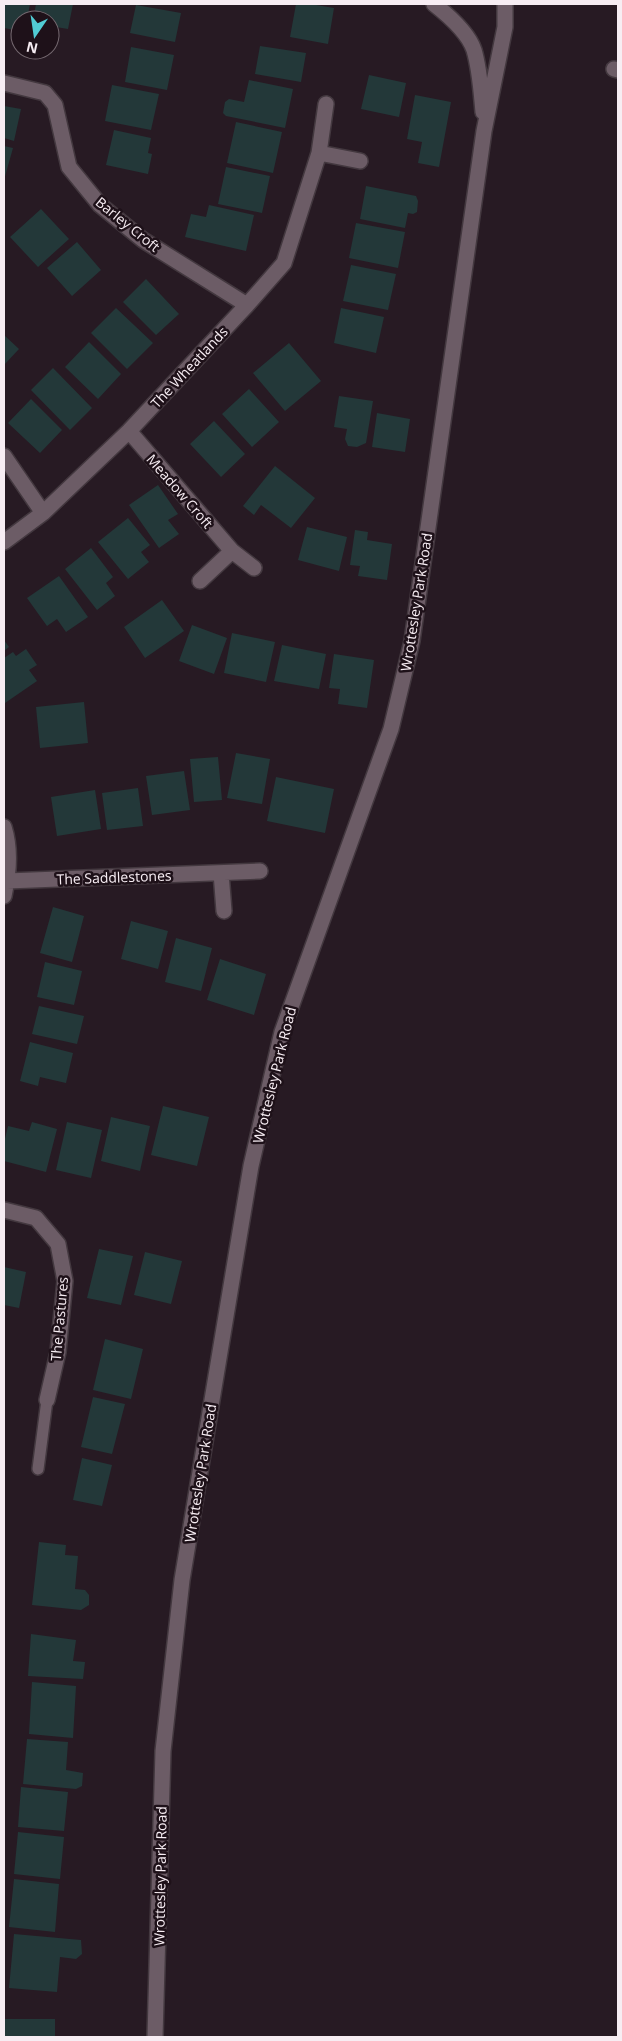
<svg xmlns="http://www.w3.org/2000/svg" width="622" height="2041" viewBox="0 0 622 2041" font-family="'Open Sans',sans-serif">
  <style>
    .building { fill: #233839 }
    .lines { fill: none; stroke-linecap: round; stroke-linejoin: round }
    .service-casing { stroke: #43383f; stroke-width: 14 }
    .minor-casing { stroke: #43383f; stroke-width: 18 }
    .tertiary-casing { stroke: #43383f; stroke-width: 18 }
    .service { stroke: #6c5c66; stroke-width: 11 }
    .minor { stroke: #6c5c66; stroke-width: 15 }
    .tertiary { stroke: #6c5c66; stroke-width: 15 }
    .labels { text-anchor: middle; dominant-baseline: central; stroke-width: 5; stroke-linejoin: round; paint-order: stroke }
    .street-label { font-size: 14px; fill: #f7edf3; stroke: #1e1119 }
  </style>
  <rect width="100%" height="100%" fill="#271a23"/>
  <path class="building" d="M4,4H30L27,20H20V31L4,28Z
    M36,4H73L68,29L50,26V20H33Z
    M296,4H310L334,8L328,44L290,37Z
    M136,5L181,13L175,42L130,33Z
    M260,46L306,53L301,82L255,74Z
    M131,47L174,55L167,90L125,82Z
    M369,75L406,83L399,117L361,109Z
    M249,80L293,89L285,128L226,116L223,113L225,102L229,99L244,102Z
    M112,85L159,94L151,130L105,121Z
    M415,95L451,102L439,167L418,163L422,142L407,139Z
    M4,106L21,109L14,141L4,138Z
    M236,122L282,132L273,173L227,163Z
    M114,130L151,138L148,153L152,154L148,174L106,165Z
    M4,146L13,148L4,180Z
    M226,167L270,176L262,213L218,204Z
    M366,186L416,196L418,201L417,212L413,214L408,213L405,228L360,219Z
    M209,205L254,215L246,251L185,237L191,214L206,217Z
    M41,209L69,239L38,267L10,237Z
    M356,223L405,232L398,268L349,258Z
    M77,242L101,270L72,296L47,268Z
    M351,265L396,274L388,310L343,301Z
    M146,279L179,314L156,335L123,302Z
    M116,308L153,343L127,369L91,333Z
    M341,308L384,317L376,353L334,343Z
    M4,335L19,349L4,365Z
    M89,342L121,374L98,399L65,367Z
    M289,343L321,381L285,411L253,373Z
    M53,368L92,408L70,430L31,390Z
    M249,389L279,422L252,447L222,414Z
    M339,396L373,401L366,443L357,447L348,446L345,439L347,429L334,427Z
    M31,399L62,430L40,453L8,423Z
    M377,413L410,419L405,452L372,447Z
    M214,421L245,454L221,477L190,444Z
    M275,466L315,498L291,528L261,505L254,515L243,506Z
    M158,485L178,514L168,520L179,534L159,548L129,505Z
    M128,518L150,545L141,552L149,562L128,579L98,542Z
    M307,527L347,537L339,571L298,560Z
    M355,530L368,532L367,540L392,544L387,580L358,576L360,566L350,565Z
    M91,548L113,577L106,583L115,596L97,610L65,569Z
    M59,576L88,617L66,632L57,619L47,626L27,598Z
    M162,600L184,631L145,658L124,627Z
    M192,625L227,638L214,674L179,661Z
    M232,633L275,642L266,682L224,673Z
    M4,640L9,647L4,651Z
    M282,645L326,654L319,689L274,681Z
    M26,649L37,665L29,670L37,681L5,703L4,658L13,652L16,656Z
    M334,654L374,660L367,708L338,704L340,689L329,688Z
    M84,702L88,743L40,748L36,707Z
    M236,753L270,759L262,804L227,798Z
    M218,757L222,800L194,802L190,759Z
    M184,771L190,810L152,815L146,776Z
    M276,777L334,789L325,833L267,821Z
    M138,788L143,826L107,830L102,793Z
    M95,790L101,829L57,836L51,797Z
    M53,907L84,916L72,962L40,953Z
    M131,921L168,931L158,969L121,959Z
    M176,938L212,948L201,991L165,982Z
    M220,959L266,974L254,1015L207,1000Z
    M45,962L82,971L74,1005L37,997Z
    M39,1006L84,1016L77,1044L32,1034Z
    M30,1042L73,1053L66,1083L40,1077L38,1086L20,1081Z
    M163,1106L209,1117L197,1166L151,1155Z
    M111,1117L150,1126L140,1171L101,1161Z
    M32,1122L57,1129L46,1172L4,1161V1143L8,1126L29,1131Z
    M67,1122L102,1130L91,1178L56,1170Z
    M99,1249L133,1256L121,1305L87,1298Z
    M145,1252L182,1261L171,1304L134,1295Z
    M4,1267L26,1272L19,1308L4,1305Z
    M105,1339L143,1349L131,1399L93,1390Z
    M93,1397L125,1404L112,1454L81,1447Z
    M82,1458L112,1465L102,1506L73,1500Z
    M39,1542L66,1545L65,1555L78,1556L75,1589L85,1590L89,1595V1605L81,1610L32,1605Z
    M31,1634L76,1640L73,1661L85,1662L83,1679L28,1676Z
    M32,1682L76,1686L73,1738L29,1734Z
    M27,1739L68,1742L66,1770L83,1773L82,1786L76,1789L23,1784Z
    M21,1787L68,1792L64,1831L18,1827Z
    M18,1832L64,1837L60,1879L14,1874Z
    M14,1879L59,1884L55,1932L9,1927Z
    M14,1934L81,1940L82,1954L76,1959L60,1957L57,1992L9,1988Z
    M4,2019H55V2037H4Z"/>
  <g class="lines">
    <g class="service-casing">
      <path id="service" d="M38,1469L47,1400"/>
    </g>
    <g class="minor-casing">
      <path id="minor" d="M614,69L618,70
        M4,83L45,93L55,105L69,167L100,205L143,240L247,305
        M319,153L360,161
        M129,431L232,551L254,568
        M4,456L43,513
        M4,542L43,513L129,431L247,305L284,263L319,153L326,104
        M200,581L232,551
        M4,827C11,849 9,873 4,896
        M221,873L224,911
        M7,881L260,871
        M4,1210L36,1218L58,1244L65,1281L58,1352L47,1400"/>
    </g>
    <g class="tertiary-casing">
      <path id="tertiary" d="M434,4C448,15 468,32 474,50C480,70 481,92 483,112
        M155,2037L163,1751L182,1580L251,1166L282,1032L391,729L412,641L484,131L505,27V4"/>
    </g>
    <use href="#service" class="service"/>
    <use href="#minor" class="minor"/>
    <use href="#tertiary" class="tertiary"/>
  </g>
  <g class="labels">
    <g class="street-label">
      <text transform="translate(128 224) rotate(39)">Barley Croft</text>
      <text transform="translate(189 367) rotate(-47)">The Wheatlands</text>
      <text transform="translate(180 491) rotate(49)">Meadow Croft</text>
      <text transform="translate(416 602) rotate(-81)">Wrottesley Park Road</text>
      <text transform="translate(114 877) rotate(-2)">The Saddlestones</text>
      <text transform="translate(274 1075) rotate(-76)">Wrottesley Park Road</text>
      <text transform="translate(59 1319) rotate(-85)">The Pastures</text>
      <text transform="translate(200 1473) rotate(-81)">Wrottesley Park Road</text>
      <text transform="translate(160 1876) rotate(-89)">Wrottesley Park Road</text>
    </g>
  </g>
  <rect width="622" height="2041" fill="none" stroke="#f7edf3" stroke-width="10"/>
  <g transform="translate(35 35) rotate(193)"><circle r="24" fill="#1e1119" stroke="#756970"/>
  <path d="M0-4L9 19L0 12L-9 19Z" fill="#51ccd4"/>
  <text y="-8" font-size="14" font-weight="bold" text-anchor="middle" fill="#f7edf3">N</text>
  </g>
</svg>
